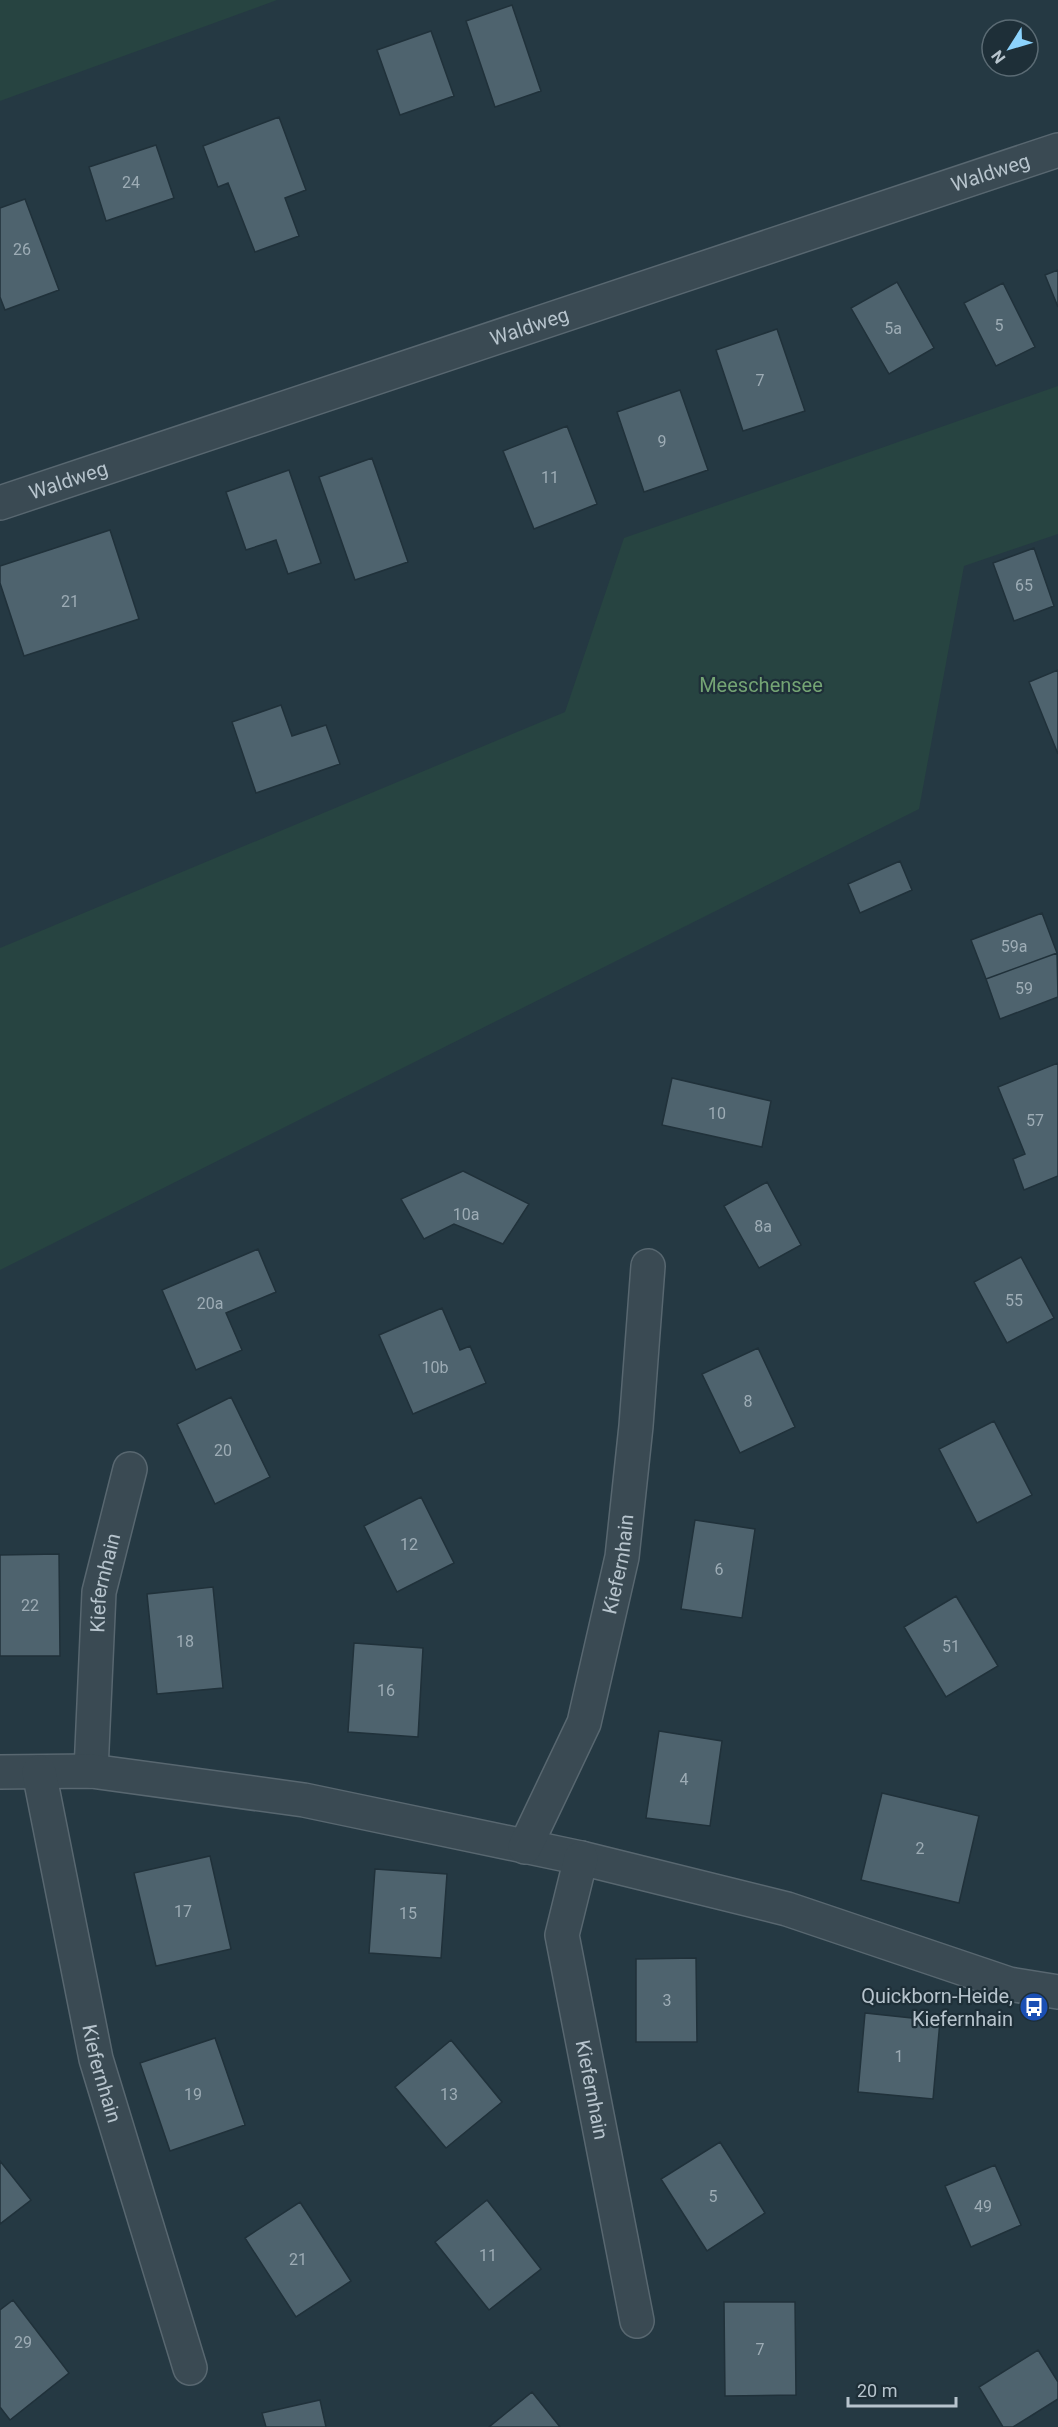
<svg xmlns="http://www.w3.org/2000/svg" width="1058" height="2427" viewBox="0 0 1058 2427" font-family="Roboto,sans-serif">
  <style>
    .green { fill: #274441 }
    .building { fill: #4e636e; stroke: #20313a; stroke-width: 1.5 }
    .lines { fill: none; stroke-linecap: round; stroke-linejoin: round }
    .street-casing { stroke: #586770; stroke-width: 36 }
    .street { stroke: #3a4a53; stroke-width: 33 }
    .labels { text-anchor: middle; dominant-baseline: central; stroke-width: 4.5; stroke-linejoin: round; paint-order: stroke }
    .number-label { font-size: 16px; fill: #9dacb5 }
    .street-label { font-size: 20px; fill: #b7c4cd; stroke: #1e2f38 }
    .park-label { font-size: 20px; fill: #74a474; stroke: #1e2f38 }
    .poi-label { font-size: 20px; fill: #b7c4cd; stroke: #1e2f38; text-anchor: end }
  </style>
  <rect width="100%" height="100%" fill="#253943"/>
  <path class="green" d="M0,0H277L0,101Z
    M1058,386V534L964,566L919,809L0,1270V948L565,712L624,538Z"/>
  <path class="building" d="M512,5L541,91L495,107L466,21Z
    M431,31L454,96L400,115L377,50Z
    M279,117L306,190L285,198L299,236L255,252L228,183L218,187L203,146Z
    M156,145L174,198L106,221L89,167Z
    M25,199L59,290L5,310L0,297V208Z
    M1058,270V307L1045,275Z
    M897,282L934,348L889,374L851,308Z
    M1003,283L1035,347L996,366L964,303Z
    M777,329L805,411L743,431L716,350Z
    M680,390L708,470L644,492L617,412Z
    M567,426L597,504L534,529L503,451Z
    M372,458L408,562L355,580L319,477Z
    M289,470L321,563L288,574L276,540L246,550L226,492Z
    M110,530L139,619L24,656L0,583V566Z
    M1034,548L1054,606L1014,621L993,563Z
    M1058,670V754L1029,682Z
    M281,705L292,736L326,725L340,764L256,793L232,722Z
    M900,861L912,890L860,913L848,884Z
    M1042,913L1057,953L986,979L971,940Z
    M1057,953L1058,997L1000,1019L986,979Z
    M1058,1063V1176L1024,1190L1013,1159L1025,1154L998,1087Z
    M672,1078L771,1101L762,1147L662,1125Z
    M463,1171L529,1204L503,1244L454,1224L424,1239L401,1199Z
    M767,1182L801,1245L759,1268L724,1206Z
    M258,1249L276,1292L226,1313L242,1350L196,1370L162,1290Z
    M1021,1257L1054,1318L1007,1343L974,1282Z
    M442,1308L460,1350L470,1346L486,1383L413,1414L379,1335Z
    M758,1348L795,1427L740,1453L702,1374Z
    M231,1397L270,1477L215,1504L177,1424Z
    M994,1421L1032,1495L977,1523L939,1449Z
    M421,1497L454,1563L397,1592L364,1526Z
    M695,1520L755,1529L742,1618L681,1609Z
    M59,1554L60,1656H0V1555Z
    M213,1587L223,1688L157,1694L147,1594Z
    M956,1596L998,1666L946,1697L904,1627Z
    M354,1643L423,1648L418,1737L348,1732Z
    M659,1731L722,1741L710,1826L646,1818Z
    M882,1793L979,1816L959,1903L861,1880Z
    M210,1856L231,1949L156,1966L134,1873Z
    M375,1869L447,1874L441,1958L369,1953Z
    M696,1958L697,2042H636V1959Z
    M865,2013L940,2021L933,2099L858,2092Z
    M215,2038L245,2125L170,2151L140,2063Z
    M451,2040L502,2102L446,2148L395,2087Z
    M720,2142L765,2213L707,2251L661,2179Z
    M0,2161L31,2200L0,2224Z
    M995,2165L1021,2225L971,2247L945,2186Z
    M487,2200L541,2269L489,2310L435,2242Z
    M300,2202L351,2281L296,2317L245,2238Z
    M13,2300L69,2373L10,2420L0,2407V2310Z
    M724,2302H795L796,2395L725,2396Z
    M1038,2350L1058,2382V2399L1013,2427H1003L979,2387Z
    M532,2392L560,2427H489Z
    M320,2400L326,2427H266L262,2413Z"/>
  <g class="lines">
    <g class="street-casing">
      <g id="street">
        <path id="s1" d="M0,503L1058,150"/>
        <path id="s2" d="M91,1771L99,1592L130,1469"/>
        <path d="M0,1772L91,1771L304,1800L581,1858L787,1909L1009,1984L1058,1992"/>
        <path id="s3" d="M39,1772L96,2059L190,2368"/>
        <path id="s4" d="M525,1847L584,1723L622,1557L636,1426L648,1266"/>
        <path id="s5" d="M581,1858L562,1935L637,2321"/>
      </g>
    </g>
    <use href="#street" class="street"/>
  </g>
  <defs>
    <g id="bus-disc" transform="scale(1.5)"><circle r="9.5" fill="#1a4fb4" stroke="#1e2f38"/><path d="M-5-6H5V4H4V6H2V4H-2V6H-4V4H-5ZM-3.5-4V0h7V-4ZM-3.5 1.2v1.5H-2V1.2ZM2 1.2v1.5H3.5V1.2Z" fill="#fff"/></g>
  </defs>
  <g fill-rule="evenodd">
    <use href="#bus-disc" x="1034" y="2007"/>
  </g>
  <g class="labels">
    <g class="number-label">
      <text x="131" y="182">24</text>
      <text x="22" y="249">26</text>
      <text x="999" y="325">5</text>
      <text x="893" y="328">5a</text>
      <text x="760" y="380">7</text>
      <text x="662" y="441">9</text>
      <text x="550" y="477">11</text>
      <text x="1024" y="585">65</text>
      <text x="70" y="601">21</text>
      <text x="1014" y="946">59a</text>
      <text x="1024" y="988">59</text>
      <text x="717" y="1113">10</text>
      <text x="1035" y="1120">57</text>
      <text x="466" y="1214">10a</text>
      <text x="763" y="1226">8a</text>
      <text x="1014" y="1300">55</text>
      <text x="210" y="1303">20a</text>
      <text x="435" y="1367">10b</text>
      <text x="748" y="1401">8</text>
      <text x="223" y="1450">20</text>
      <text x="409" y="1544">12</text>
      <text x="719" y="1569">6</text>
      <text x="30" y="1605">22</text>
      <text x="185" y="1641">18</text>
      <text x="951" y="1646">51</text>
      <text x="386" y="1690">16</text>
      <text x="684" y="1779">4</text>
      <text x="920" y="1848">2</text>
      <text x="183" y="1911">17</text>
      <text x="408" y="1913">15</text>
      <text x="667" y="2000">3</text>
      <text x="899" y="2056">1</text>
      <text x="193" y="2094">19</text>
      <text x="449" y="2094">13</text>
      <text x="713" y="2196">5</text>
      <text x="983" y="2206">49</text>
      <text x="488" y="2255">11</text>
      <text x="298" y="2259">21</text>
      <text x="23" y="2342">29</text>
      <text x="760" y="2349">7</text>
    </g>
    <g class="street-label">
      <text stroke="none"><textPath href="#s1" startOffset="1044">Waldweg</textPath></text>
      <text stroke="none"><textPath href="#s1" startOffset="558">Waldweg</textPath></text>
      <text stroke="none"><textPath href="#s1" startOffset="72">Waldweg</textPath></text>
      <text stroke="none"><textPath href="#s4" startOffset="300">Kiefernhain</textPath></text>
      <text stroke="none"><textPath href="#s2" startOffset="189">Kiefernhain</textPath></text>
      <text stroke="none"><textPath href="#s3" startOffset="308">Kiefernhain</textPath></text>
      <text stroke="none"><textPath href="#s5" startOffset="237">Kiefernhain</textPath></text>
    </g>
    <g class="park-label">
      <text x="761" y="685">Meeschensee</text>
    </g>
    <g class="poi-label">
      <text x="1013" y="1996">Quickborn-Heide,<tspan x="1013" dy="23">Kiefernhain</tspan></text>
    </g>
  </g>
  <g transform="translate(1010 48) rotate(233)"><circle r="28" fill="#1e2f38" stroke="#5b6b74" stroke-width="1.5"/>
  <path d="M0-4.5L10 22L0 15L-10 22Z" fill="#8cd3fd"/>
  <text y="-9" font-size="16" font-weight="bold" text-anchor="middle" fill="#b7c4cd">N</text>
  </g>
  <path d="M848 2397v9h108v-9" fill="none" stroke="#b7c4cd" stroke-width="3"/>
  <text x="857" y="2397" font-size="18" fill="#b7c4cd" stroke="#1e2f38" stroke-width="4.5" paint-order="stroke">20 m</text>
</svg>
